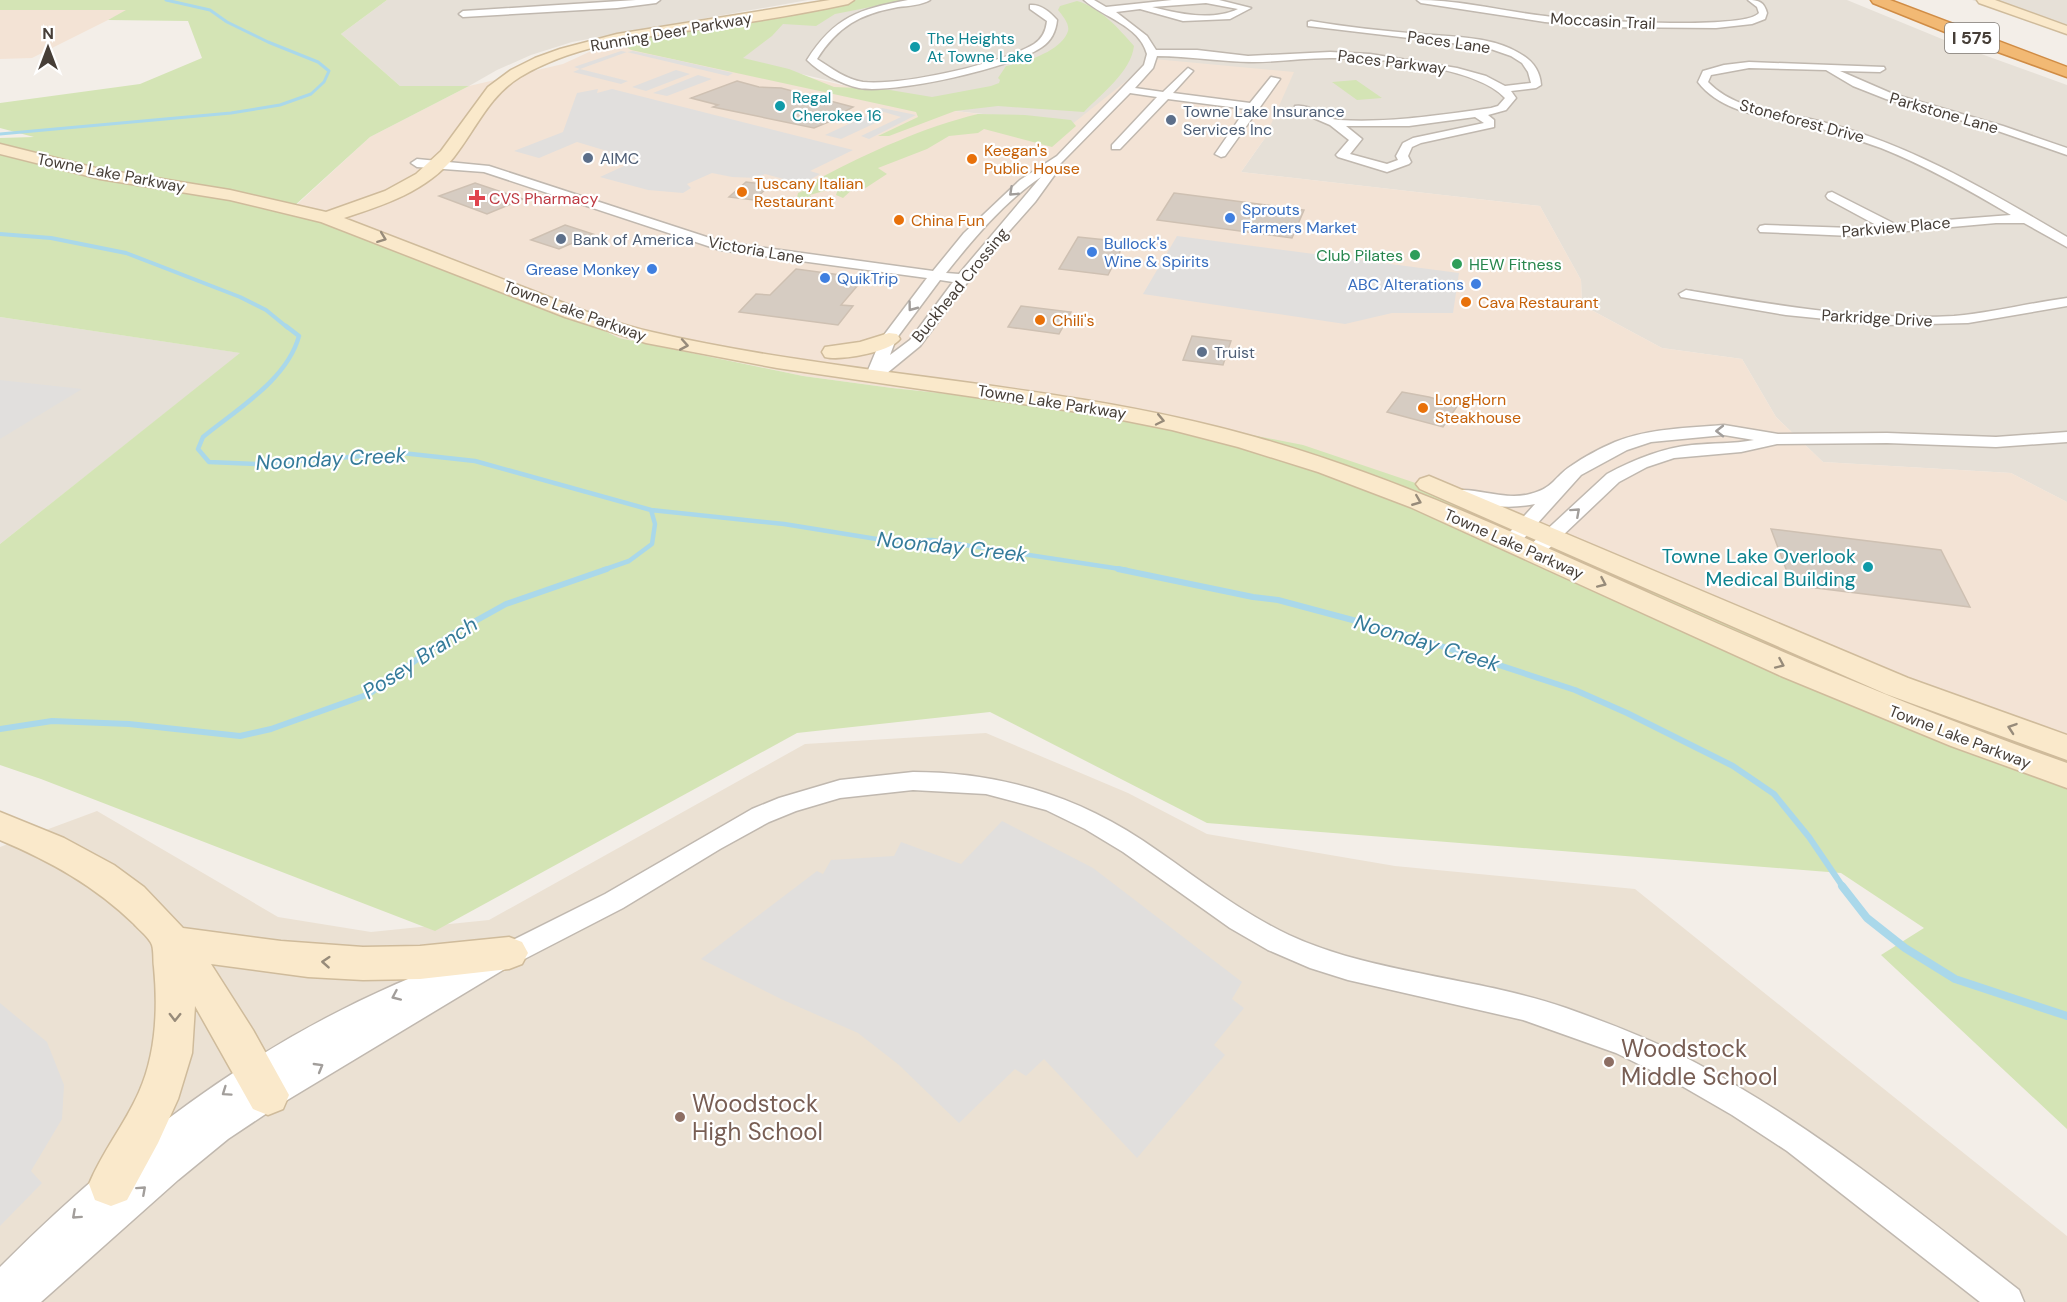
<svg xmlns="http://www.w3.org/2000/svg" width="2067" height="1302" viewBox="0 0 2067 1302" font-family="'DM Sans',sans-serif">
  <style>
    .residential { fill: #e6e0d7 }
    .commercial { fill: #f3e3d5 }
    .education { fill: #ebe1d3 }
    .green { fill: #d4e4b5 }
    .parking { fill: #e1dfdd }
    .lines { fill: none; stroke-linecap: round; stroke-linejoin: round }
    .stream-far4 { stroke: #aad8ea; stroke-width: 3 }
    .stream-far3 { stroke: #aad8ea; stroke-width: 4 }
    .stream-far2 { stroke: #aad8ea; stroke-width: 4.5 }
    .stream-far1 { stroke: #aad8ea; stroke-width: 6 }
    .stream { stroke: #aad8ea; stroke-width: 8 }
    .building { fill: #d6ccc2; stroke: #cec0b2; stroke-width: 1.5 }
    .street-casing { stroke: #c0b8af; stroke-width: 3 }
    .secondary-casing { stroke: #cfbb9b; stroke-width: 3 }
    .highway-casing { stroke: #d08c45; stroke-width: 3 }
    .street { fill: #fff; fill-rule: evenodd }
    .secondary { fill: #fae9cb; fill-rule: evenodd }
    .highway { fill: #f2b974; fill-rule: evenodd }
    .oneway { stroke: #a29e9b }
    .oneway2 { stroke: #978b7a }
    .culture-dot { fill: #0f9aa8; stroke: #fff; stroke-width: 2 }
    .service-dot { fill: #5c6f8a; stroke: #fff; stroke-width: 2 }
    .food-dot { fill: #e8710a; stroke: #fff; stroke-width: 2 }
    .health-dot { fill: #e0444e; stroke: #fff; stroke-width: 2 }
    .shop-dot { fill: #3f7fe0; stroke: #fff; stroke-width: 2 }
    .leisure-dot { fill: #2e9e5b; stroke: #fff; stroke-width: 2 }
    .education-dot { fill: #8d6e63; stroke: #fff; stroke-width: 2 }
    .labels { text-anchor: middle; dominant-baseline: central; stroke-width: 4.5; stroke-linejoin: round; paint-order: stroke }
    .far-street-label { font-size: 16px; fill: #463e37; stroke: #fff }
    .far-culture-label { font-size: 16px; fill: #0d838f; stroke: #fff; text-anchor: start }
    .far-service-label { font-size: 16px; fill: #4e5e75; stroke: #fff; text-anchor: start }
    .far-food-label { font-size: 16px; fill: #c56008; stroke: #fff; text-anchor: start }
    .far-health-label { font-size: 16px; fill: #be3a42; stroke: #fff; text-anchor: start }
    .far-shop-label { font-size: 16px; fill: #366cbe; stroke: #fff; text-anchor: start }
    .far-leisure-label { font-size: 16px; fill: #27864d; stroke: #fff; text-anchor: end }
    .shield { fill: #fff; stroke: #7e7873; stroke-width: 1.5 }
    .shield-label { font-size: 18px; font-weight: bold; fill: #463e37 }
    .culture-label { font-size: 20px; fill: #0d838f; stroke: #fff; text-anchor: end }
    .water-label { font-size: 21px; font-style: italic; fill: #357b9a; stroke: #fff }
    .near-education-label { font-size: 24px; fill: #785e54; stroke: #fff; text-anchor: start }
  </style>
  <rect width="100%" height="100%" fill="#f3eee8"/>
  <path class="residential" d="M387,0H808L572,42L531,55L497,70L469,86H400L341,34Z
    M855,0H1847L1959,46L2067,85V502L2011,473L1823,462L1776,417L1742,359L1662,348L1582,305L1581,280L1540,206L1241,172L1265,138L1111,128L955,111L656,39L689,30L792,13Z
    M1972,0H2067V34L2022,19Z
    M0,317L241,353L0,544Z"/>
  <path class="commercial" d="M0,10H128L32,58L0,59Z
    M626,35L955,111L1071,125L1154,59L1294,72L1265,138L1241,172L1540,206L1581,280L1582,305L1662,348L1742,359L1776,417L1823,462L2011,473L2067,502V743L1150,415L892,388L803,376L619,338L537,298L293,208L370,137L469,86L563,64Z"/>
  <path class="education" d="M986,733L1128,793L1207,834L1395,866L1635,889L2067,1236V1302H0V847L97,811L278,917L371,932L489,920L805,744Z"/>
  <path class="green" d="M0,0H387L341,34L400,86H469L370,137L293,207L537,298L619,338L803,376L892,388L1150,415L1303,445L1519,518L1854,660L2067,743V1129L1881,955L1924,928L1841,873L1207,823L990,712L797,733L435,931L41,779L0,765V544L240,353L0,317V138L34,137L0,128V103L140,84L202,58L188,21L108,20L126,10H0Z
    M857,0H907L835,14L816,26L783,24L772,36L743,58L789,69L834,87L884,89L932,97L991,86L999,83L1000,80L998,78L1006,66C1024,63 1062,51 1068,31C1070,24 1062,15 1058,10L1060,6L1077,1C1100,7 1119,29 1134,46C1131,72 1101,94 1084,112L998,106L955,111L889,136H878L918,117L916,112L631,50L623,45L627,37L687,31Z
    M1356,80L1382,98L1357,100L1332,82Z
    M978,114L1025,115L1071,120L1076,126L1052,147L984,129L978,133L949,136L927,149L878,168L887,174L864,189L856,186L843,198L836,195L838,189L834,188L810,195L812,199L796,202L798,193L803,191L795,188C802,184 812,182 820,178C870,152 924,127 978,114Z"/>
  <path class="parking" d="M621,51L627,52L580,69L628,81L621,84L573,72L580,69L574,67Z
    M633,51L676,60L733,73L728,76L627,52Z
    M676,70L690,74L646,91L632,87Z
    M698,75L712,79L667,96L653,93Z
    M598,89L597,93L612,89L853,150L810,171L820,174L802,184L765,174L757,178L732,177L712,173L687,184L691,188L683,193L648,190L600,177L637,160L577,142L539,158L514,151L563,132L577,93Z
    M882,108L916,115L869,139L861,136L901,117L877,110Z
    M868,115L884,119L841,139L825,135Z
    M1177,236L1459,273L1453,313H1392L1345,324L1143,294Z
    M0,380L82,389L0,439Z
    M1002,821L1093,868L1242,982L1232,999L1244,1008L1214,1045L1225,1055L1137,1158L1044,1059L1026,1076L1015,1069L959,1123L899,1065L858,1033L781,999L701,959L817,871L823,874L831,860L894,856L901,842L961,864Z
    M0,1003L47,1042L64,1085L62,1119L31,1171L42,1183L0,1226Z"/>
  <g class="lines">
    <path class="stream-far4" d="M0,134L231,113L280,105L311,94L324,82L329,71L318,62L268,42L227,22L210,10L166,0"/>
    <path class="stream-far3" d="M0,234L51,238L126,253L240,297L266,310L288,328"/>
    <path class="stream-far2" d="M286,326L299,336C287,380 237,409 203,437L198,449L209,462L258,464L402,453L475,461L651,510L784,524L889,541L932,540L1127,570
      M603,570L629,561L652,544L655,524L651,510"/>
    <path class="stream-far1" d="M1118,569L1253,597L1278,600L1401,633L1575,690L1627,713L1733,766L1774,794L1809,837L1843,887
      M0,729L52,721L129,724L240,736L271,729L369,694L452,634L506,604L607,569"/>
    <path class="stream" d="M1842,886L1867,918L1905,948L1955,979L2067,1016"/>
  </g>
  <path class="building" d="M737,81L759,87L781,88L853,107L835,117L838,118L814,128L713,107L718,105L691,98Z
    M746,182L770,185L754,200L729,197Z
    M475,183L523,199L487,214L439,196Z
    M1174,193L1304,210L1292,238L1157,220Z
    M565,225L593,234L559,249L531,240Z
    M1078,237L1125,242L1108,275L1059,269Z
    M796,269L864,278L841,305L853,306L838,325L739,312L756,294L770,295Z
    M1021,306L1071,312L1059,334L1008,327Z
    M1192,336L1231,341L1223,365L1183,360Z
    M1402,392L1429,397L1458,405L1443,427L1387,412Z
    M1771,529L1941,550L1970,607L1792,585Z"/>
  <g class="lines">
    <g class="street-casing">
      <path id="street" d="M636,0H660L656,3L617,8L463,17L459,14L463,11Z
        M908,0H930C922,5 908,6 898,7C860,14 838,26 817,59C831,68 847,80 863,82C902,86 1001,64 1034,44C1043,38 1046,30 1047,21L1030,9V5C1041,4 1050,12 1057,20C1056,31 1051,41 1042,47C1012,68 895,94 859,88C841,84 820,73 807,60C834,17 859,9 908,0Z
        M1084,0H1094L1106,7L1172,0H1219L1251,8L1230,19L1183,21L1140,9L1116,12L1147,36L1156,50H1197L1248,56L1330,52L1370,54L1457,68L1486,76L1505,86L1531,83L1528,72L1522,63L1511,56L1485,47L1308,26V22L1311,21C1347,27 1384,31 1420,34C1452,37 1491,36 1519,53C1532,60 1540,70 1541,85L1536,88L1511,91L1516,98L1506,110L1488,115L1494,120V127L1421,143L1412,147L1408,156L1411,162L1409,164L1387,172L1338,157L1336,155L1349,140L1330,125L1295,110V106C1310,103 1324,119 1339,120C1390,123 1440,115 1491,108L1498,106L1505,98C1476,66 1373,57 1330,58C1304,58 1279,62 1253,62C1221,62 1189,56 1157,56L1153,68L1135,88L1163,92L1188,68L1193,71L1173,93L1250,103L1271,77L1280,79L1225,156L1221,157L1215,154L1246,109L1168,99L1120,149H1112V145L1157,97L1130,93L1060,164L1061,166L1035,202L987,256L920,346L881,378H868L866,375L881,339L927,278L720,250L484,172L417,167L411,163L417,159L489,166L722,242L933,271L964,233L1020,180L1057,156L1144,65L1147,54C1139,25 1104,18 1084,0ZM1206,3L1238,9C1212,21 1179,14 1152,7ZM1475,117L1484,123L1413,138L1403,143L1396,156L1398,160L1387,164L1350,154L1362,139L1346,126H1409ZM1041,177L959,274L946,273C974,238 1004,202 1041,177ZM940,280L953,282L910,340L890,355L896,339Z
        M1417,0C1460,0 1502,11 1545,16C1574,20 1745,31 1759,13L1757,7L1748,0C1759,0 1764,2 1767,13L1765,19L1752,24L1716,28L1602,27L1545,22L1421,3Z
        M1749,62L1884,67L1885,69L1880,72L1840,71L1893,94L2003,126L2067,148V155L1995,130L1886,99L1853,86L1826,70L1749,68L1711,75L1708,82C1734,109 1775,112 1810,119C1903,140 1985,189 2067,237V247L2024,223H1996L1852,236L1760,232L1758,229L1760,226L1765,225L1852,228L1878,226L1828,199L1826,196L1828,193L1832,192L1895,224L2011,215C1969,190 1926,166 1881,148C1859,140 1837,133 1815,127C1776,118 1724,116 1698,82L1703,71L1724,65Z
        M1686,290C1775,305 1864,321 1954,316C1992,313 2029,303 2067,298V306L1968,323L1886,325L1786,315L1681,297L1679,294Z
        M1724,425L1778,434L1887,433L1996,437L2067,432V442L1996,447L1887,443L1777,444L1741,452L1674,458L1647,467L1619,482L1541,556H1527L1524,552L1527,548L1607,474C1633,460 1662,448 1692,445C1713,443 1733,444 1754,440L1724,435L1651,442L1627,450L1581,475L1518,545H1504L1502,541L1535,504C1508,510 1479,505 1453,499L1450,495L1453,491C1473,486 1503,501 1530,494C1554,488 1554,477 1571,466C1584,457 1601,448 1615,442C1650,428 1688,428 1724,425Z
        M913,772C996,772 1072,794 1142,840C1190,872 1236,910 1289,935C1373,974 1477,977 1566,1008C1611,1024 1656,1041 1698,1064C1814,1126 1916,1210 2019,1290L2024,1302H1980L1787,1151L1732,1115L1675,1082L1616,1053L1523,1020L1348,980L1310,968L1268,950L1230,928L1123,852L1085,829L1046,810L986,794L913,790L840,798L796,811L769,822L720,849L623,908L503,970L279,1105L228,1139L178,1180L41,1302H0V1267C139,1128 282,1022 469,955L477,958L605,894L752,809L779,798L840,780Z"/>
    </g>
    <g class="secondary-casing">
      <path id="secondary" d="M830,0H854L848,4C806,13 764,20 722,26C655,36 580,41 520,77C489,96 476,129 454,157C427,191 384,205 344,218C404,241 463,264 523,287C565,303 608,322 652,332C851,378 1057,381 1255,437C1393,475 1522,537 1653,595C1789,656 1926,713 2067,763V788L1951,746L1781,676L1410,507L1318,472L1238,447L1172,430L1092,414L777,368L646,343L565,317L321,222L230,200L100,179L0,154V144L100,169L230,190L326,212L385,191L416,174L441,151L488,87L511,70L535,58L560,49L617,34Z
        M1977,0H1995L2067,26V34L1979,3Z
        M889,333L897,334L900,339C890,352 841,361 825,357L822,352L825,347L860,342Z
        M1429,476L1908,678L2067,735V760L1886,694L1420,489L1416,484L1420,479Z
        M0,812L64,838L114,865L144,887L183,928L281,941L363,947L420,946L509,937L522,942L528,953L522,964L509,969L420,979L363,980L308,977L211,964L253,1030L289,1095L283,1109L268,1115L253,1109L195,1006L192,1053L178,1099L158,1143L127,1200L111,1206L95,1200L89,1184C102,1152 125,1124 139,1092C156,1054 158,1009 154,967C153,961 154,951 152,945C149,937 139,930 134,924C95,886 50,861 0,840Z"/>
    </g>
    <g class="highway-casing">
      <path id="highway" d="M1871,0H1890L2067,67V77L1965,40L1873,3Z"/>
    </g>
    <use href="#street" class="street"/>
    <use href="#secondary" class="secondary"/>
    <use href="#highway" class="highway"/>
  </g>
  <defs><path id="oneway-chevron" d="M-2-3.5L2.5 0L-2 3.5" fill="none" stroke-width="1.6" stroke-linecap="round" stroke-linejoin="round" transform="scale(1.5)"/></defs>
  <g class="oneway">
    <use href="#oneway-chevron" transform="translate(1013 192) rotate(137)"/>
    <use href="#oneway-chevron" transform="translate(912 307) rotate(127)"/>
    <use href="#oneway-chevron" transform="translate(1720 431) rotate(180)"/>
    <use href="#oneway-chevron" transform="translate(1576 512) rotate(-42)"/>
    <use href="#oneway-chevron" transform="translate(396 996) rotate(156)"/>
    <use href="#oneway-chevron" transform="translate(319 1067) rotate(-30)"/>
    <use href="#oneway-chevron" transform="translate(226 1092) rotate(145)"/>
    <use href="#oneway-chevron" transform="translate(142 1190) rotate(-42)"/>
    <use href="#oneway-chevron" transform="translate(76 1215) rotate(138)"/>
  </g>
  <g class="oneway2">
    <use href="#oneway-chevron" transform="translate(382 238) rotate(21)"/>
    <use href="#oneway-chevron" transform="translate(684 345) rotate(10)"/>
    <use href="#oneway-chevron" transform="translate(1160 420) rotate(12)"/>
    <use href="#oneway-chevron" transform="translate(1417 501) rotate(22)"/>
    <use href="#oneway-chevron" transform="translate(1602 583) rotate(24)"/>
    <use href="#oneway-chevron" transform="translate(1780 664) rotate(24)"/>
    <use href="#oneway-chevron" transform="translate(2012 728) rotate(-161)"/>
    <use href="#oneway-chevron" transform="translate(326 962) rotate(-176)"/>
    <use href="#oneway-chevron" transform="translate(175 1017) rotate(91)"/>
  </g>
  <g class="culture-dot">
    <circle cx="915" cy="47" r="6"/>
    <circle cx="780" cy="106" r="6"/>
    <circle cx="1868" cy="567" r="6"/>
  </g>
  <g class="service-dot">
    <circle cx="1171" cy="120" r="6"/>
    <circle cx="588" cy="158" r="6"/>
    <circle cx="561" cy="239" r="6"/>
    <circle cx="1202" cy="352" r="6"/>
  </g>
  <g class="food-dot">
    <circle cx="972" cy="159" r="6"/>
    <circle cx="742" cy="192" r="6"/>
    <circle cx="899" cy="220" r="6"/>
    <circle cx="1466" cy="302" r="6"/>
    <circle cx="1040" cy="320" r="6"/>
    <circle cx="1423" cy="408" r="6"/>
  </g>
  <path class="health-dot" d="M474 189h6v6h6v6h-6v6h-6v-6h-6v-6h6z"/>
  <g class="shop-dot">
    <circle cx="1230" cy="218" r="6"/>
    <circle cx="1092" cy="252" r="6"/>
    <circle cx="652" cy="269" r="6"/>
    <circle cx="825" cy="278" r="6"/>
    <circle cx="1476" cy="284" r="6"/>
  </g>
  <g class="leisure-dot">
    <circle cx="1415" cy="255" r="6"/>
    <circle cx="1457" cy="264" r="6"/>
  </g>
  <g class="education-dot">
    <circle cx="1609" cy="1062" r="6"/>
    <circle cx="680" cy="1117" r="6"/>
  </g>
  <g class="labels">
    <g class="far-street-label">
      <text transform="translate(1603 21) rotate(3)">Moccasin Trail</text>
      <text transform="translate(671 32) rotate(-10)">Running Deer Parkway</text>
      <text transform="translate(1449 42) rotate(8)">Paces Lane</text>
      <text transform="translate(1392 62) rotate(7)">Paces Parkway</text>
      <text transform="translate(1944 113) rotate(16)">Parkstone Lane</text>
      <text transform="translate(1802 121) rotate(15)">Stoneforest Drive</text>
      <text transform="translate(111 173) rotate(11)">Towne Lake Parkway</text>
      <text transform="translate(1896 227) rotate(-5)">Parkview Place</text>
      <text transform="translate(756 250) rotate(10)">Victoria Lane</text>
      <text transform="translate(960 285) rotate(-51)">Buckhead Crossing</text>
      <text transform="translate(575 311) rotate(20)">Towne Lake Parkway</text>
      <text transform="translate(1877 318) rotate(3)">Parkridge Drive</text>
      <text transform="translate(1052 402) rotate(9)">Towne Lake Parkway</text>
      <text transform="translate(1514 544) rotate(24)">Towne Lake Parkway</text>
      <text transform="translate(1960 737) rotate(21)">Towne Lake Parkway</text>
    </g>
    <g class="far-culture-label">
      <text x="927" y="38">The Heights<tspan x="927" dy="18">At Towne Lake</tspan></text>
      <text x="792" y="97">Regal<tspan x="792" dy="18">Cherokee 16</tspan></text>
    </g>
    <g class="far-service-label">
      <text x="1183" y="111">Towne Lake Insurance<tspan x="1183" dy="18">Services Inc</tspan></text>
      <text x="600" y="158">AIMC</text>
      <text x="573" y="239">Bank of America</text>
      <text x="1214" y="352">Truist</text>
    </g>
    <g class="far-food-label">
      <text x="984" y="150">Keegan's<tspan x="984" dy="18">Public House</tspan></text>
      <text x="754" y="183">Tuscany Italian<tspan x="754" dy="18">Restaurant</tspan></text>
      <text x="911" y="220">China Fun</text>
      <text x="1478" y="302">Cava Restaurant</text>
      <text x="1052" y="320">Chili's</text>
      <text x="1435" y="399">LongHorn<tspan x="1435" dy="18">Steakhouse</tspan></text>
    </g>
    <g class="far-health-label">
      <text x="489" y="198">CVS Pharmacy</text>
    </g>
    <g class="far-shop-label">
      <text x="1242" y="209">Sprouts<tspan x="1242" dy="18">Farmers Market</tspan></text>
      <text x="1104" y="243">Bullock's<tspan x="1104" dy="18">Wine &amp; Spirits</tspan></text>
      <text x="640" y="269" text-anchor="end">Grease Monkey</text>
      <text x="837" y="278">QuikTrip</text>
      <text x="1464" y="284" text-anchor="end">ABC Alterations</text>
    </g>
    <g class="far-leisure-label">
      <text x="1403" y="255">Club Pilates</text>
      <text x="1469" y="264" text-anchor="start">HEW Fitness</text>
    </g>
    <rect class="shield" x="1945" y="23" width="54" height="30" rx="4.5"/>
    <g class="shield-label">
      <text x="1972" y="38">I 575</text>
    </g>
    <g class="culture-label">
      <text x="1856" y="556">Towne Lake Overlook<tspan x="1856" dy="23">Medical Building</tspan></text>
    </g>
    <g class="water-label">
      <text transform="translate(331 459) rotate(-3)">Noonday Creek</text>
      <text transform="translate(952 547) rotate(6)">Noonday Creek</text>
      <text transform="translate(1427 643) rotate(17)">Noonday Creek</text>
      <text transform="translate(420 658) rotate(-33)">Posey Branch</text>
    </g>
    <g class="near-education-label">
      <text x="1621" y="1048">Woodstock<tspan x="1621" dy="28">Middle School</tspan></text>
      <text x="692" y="1103">Woodstock<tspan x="692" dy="28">High School</tspan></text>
    </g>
  </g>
  <g transform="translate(48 48)" stroke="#ffffff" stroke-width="4.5" paint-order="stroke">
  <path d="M0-4.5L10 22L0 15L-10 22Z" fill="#463e37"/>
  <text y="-9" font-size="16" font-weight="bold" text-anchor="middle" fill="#463e37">N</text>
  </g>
</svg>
